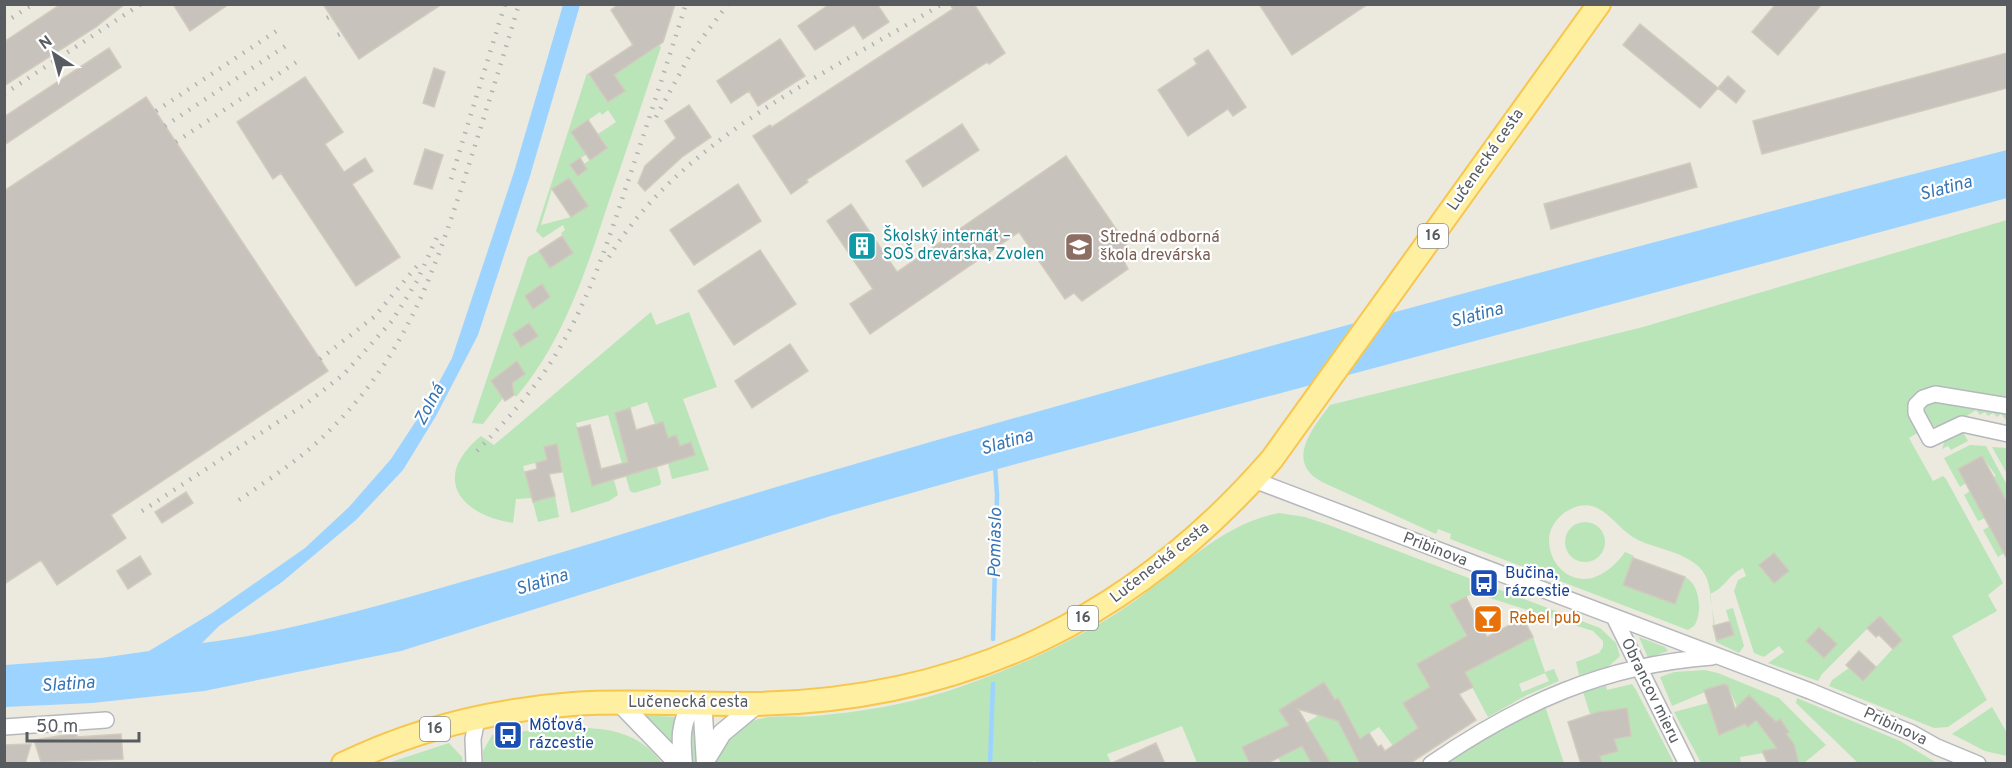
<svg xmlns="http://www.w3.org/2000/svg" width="2012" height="768" viewBox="0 0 2012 768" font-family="Overpass,sans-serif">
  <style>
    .green { fill: #bae5b9; fill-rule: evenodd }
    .water { fill: #9cd4ff }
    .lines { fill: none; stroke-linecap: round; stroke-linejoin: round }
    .stream { stroke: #9cd4ff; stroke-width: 4.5 }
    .building { fill: #c7c3bc; stroke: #d1cabd; stroke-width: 1.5 }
    .minor-casing { stroke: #b5b8bd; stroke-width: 18 }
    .tertiary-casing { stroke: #b5b8bd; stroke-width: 21 }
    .primary-casing { stroke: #f7c64d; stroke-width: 26 }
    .minor { stroke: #fff; stroke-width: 15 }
    .tertiary { stroke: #fff; stroke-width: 18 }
    .primary { stroke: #ffefa1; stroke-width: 22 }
    .rail { stroke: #b1b2b2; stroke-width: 4.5; stroke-dasharray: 1.5 8; stroke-linecap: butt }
    .labels { text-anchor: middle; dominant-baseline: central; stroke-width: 4.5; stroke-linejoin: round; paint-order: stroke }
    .shield { fill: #fff; stroke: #8a8d90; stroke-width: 1.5 }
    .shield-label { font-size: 15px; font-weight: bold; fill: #585c61 }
    .street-label { font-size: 16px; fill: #585c61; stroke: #fff }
    .culture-label { font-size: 16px; fill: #0d838f; stroke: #fff; text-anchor: start }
    .education-label { font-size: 16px; fill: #785e54; stroke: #fff; text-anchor: start }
    .transit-label { font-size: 16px; fill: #164399; stroke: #fff; text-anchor: start }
    .food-label { font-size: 16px; fill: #c56008; stroke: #fff; text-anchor: start }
    .water-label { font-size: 18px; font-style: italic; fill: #3775b4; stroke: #fff }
  </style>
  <rect width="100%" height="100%" fill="#ece9df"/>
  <path class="green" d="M659,45L661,47C644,97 628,146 611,195C588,264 565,340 516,397L509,385L525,374L517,361L491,381L503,398L483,424L472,423L528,257L539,251L551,268L573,253L561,233L565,230L563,225L543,238L536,231L587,73L609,102L625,91L614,75ZM608,110L616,122L598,134L607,148L584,164L587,169L577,175L570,165L587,154L571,132L600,112L602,115ZM569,178L587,206L571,217L541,225L552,189Z
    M2007,220V400L1941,388L1910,403L1908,409L1919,432L1909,438L1933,481L1943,476L1946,479L2003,583L1988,595L1997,611L1952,636L1987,700L1948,727L1934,728L1829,686L1832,680L1849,668L1863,681L1901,640L1880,616L1822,674L1818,681L1768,663L1784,652L1779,646L1764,657L1754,653L1734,591L1738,580L1746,576L1743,568C1728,575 1725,588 1710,594L1717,640L1733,635L1726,610L1733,608L1744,646L1739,653L1716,642C1712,624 1713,588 1705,575C1693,553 1659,550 1638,540C1613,528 1600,489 1564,513C1556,519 1549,529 1549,540C1549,552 1554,564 1564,572C1587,589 1611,572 1625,552L1634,556L1624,585L1685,577C1700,584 1703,613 1694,626L1688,630L1450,539L1451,534L1438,529L1436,534L1322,482C1284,462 1313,428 1330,405L1643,327Z
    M651,312L656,325L689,312L717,387L683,399L709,470L672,479L668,463L691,442L680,446L676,436L668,438L663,422L655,424L647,402L615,413L631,472L633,474L657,467L661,482L660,485L634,493L630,491L608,415L576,423L592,486L614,480L618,495L609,501L571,513L557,444L544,447L547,460L523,466L532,498L516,499L513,523C457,514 432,476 481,436L494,445Z
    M1930,400L2007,412V418L2006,420L2001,414L1997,417L1993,413L1988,416L1985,412L1980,415L1976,410C1962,419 1945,431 1928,425L1922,409Z
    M1962,430L1968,441L1951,450L1948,446L1942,449L1945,440Z
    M1970,445L1986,446L2007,485V502L1993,477L1996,476L1982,456L1958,469L1966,483L1960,487L1944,458Z
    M1992,447L2007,448V474Z
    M1970,491L1985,518L1978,521L1964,495Z
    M555,496L559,517L538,522L533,502Z
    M1279,513L1305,517L1329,525L1600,628L1616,643L1620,656L1608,667L1579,675L1576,662L1599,653L1603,647V641L1593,631L1474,593L1450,605L1481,664L1533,637L1545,672L1554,669L1559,681L1527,695L1488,717L1450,646L1417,664L1431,688L1403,703L1424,738L1393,746L1379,727L1360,739L1345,711H1342L1324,682L1280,710L1312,763H1281L1278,758L1250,763H1197L1182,726L1107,754L1111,763L1036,764L1035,761L1026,764H715C718,746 735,727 752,721C771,714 796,718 815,716C859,712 903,705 945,692C1008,671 1071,644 1126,607C1175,574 1220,524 1279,513ZM1545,673L1549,681L1522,692L1519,684Z
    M1565 542a20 20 0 1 1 40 0a20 20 0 1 1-40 0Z
    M1990,526L2004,553L1998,557L1983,530Z
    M1639,637L1665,647L1668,651L1648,658Z
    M1705,670L1718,673L1779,698L1826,745L1804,763L1769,752L1740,757L1741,763H1701L1674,712L1708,703L1719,735L1745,724L1749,727L1765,711L1737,707L1728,686L1724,684L1672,706L1660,677L1674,672Z
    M1632,684L1636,690L1674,763H1602L1597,747L1600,745L1583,692L1606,686L1607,690Z
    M1797,698L1900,741L1937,763H1858L1796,703Z
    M1545,706L1564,763L1450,764L1448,761L1499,728Z
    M1992,707L2007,733V756L1985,751L1952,734Z
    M1324,712L1328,718L1335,716L1360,763H1331L1306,723Z
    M639,715L675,717L672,744H671Z
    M694,722L699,763H691L689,744Z
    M560,728C600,727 636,728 662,763H483V751L492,735L501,734L502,738L514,735V732Z
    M449,743L462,757L463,763H388Z"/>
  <path class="water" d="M563,5H580L530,176L478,335L436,416L403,470L356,520L282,582L219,626L202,643C289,632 374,607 458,583C591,545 722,502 855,464C1237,353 1622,249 2007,150V198L968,477L834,515L401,651L204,691L92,703L5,707V665L101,658L149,651L212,613L305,548L349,507L391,459L429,401L452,358L514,172Z"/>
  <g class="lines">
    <path class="stream" d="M993,639L997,495L995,465
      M990,764L993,684"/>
  </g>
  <path class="building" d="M61,4H125L96,27L4,86V42Z
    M173,4H229L190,31Z
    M323,4H442L359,59Z
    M619,4H675L663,42L614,75L625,91L608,102L589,74L633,45L611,10Z
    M830,4H877L889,22L863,39L854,25L815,50L798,26Z
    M950,4H974L1005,53L989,64L987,62L806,180L808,182L791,194L753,136L770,125L772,127L953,9Z
    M1259,4H1368L1292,55Z
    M1776,4H1822L1778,55L1752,32Z
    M1640,24L1718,88L1700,108L1623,45Z
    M780,39L805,76L758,106L749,91L731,103L717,81Z
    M109,48L121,67L4,145V117Z
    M1208,50L1246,107L1233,116L1228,109L1188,136L1158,90L1197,64L1194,59Z
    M2007,53V88L1762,154L1753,121Z
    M434,68L445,72L434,107L423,103Z
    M1728,76L1745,91L1736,103L1718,88Z
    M305,77L343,132L325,144L344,172L365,158L373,171L352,184L400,257L356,286L281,173L273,179L237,122Z
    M146,97L328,371L111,515L126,538L57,585L41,560L4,584V191Z
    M689,105L711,137L682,157L645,191L638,183L645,166L676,138L665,121Z
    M588,120L607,148L590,160L571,132Z
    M962,124L979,150L923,187L906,161Z
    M425,149L443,155L432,189L414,184Z
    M1066,156L1132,252L1123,259L1128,269L1082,301L1074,293L1065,299L1019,232L870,334L850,304L873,289L827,221L851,204L897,272Z
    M580,158L587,169L578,176L570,165Z
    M1690,163L1697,187L1551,229L1544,204Z
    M569,178L588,206L571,217L552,189Z
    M738,184L761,221L694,265L670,230Z
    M562,236L573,253L550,268L539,251Z
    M760,250L796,304L734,345L698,291Z
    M542,284L550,297L533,309L525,296Z
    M529,323L538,336L521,347L513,334Z
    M790,344L808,371L752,408L735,381Z
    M517,361L525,374L512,383L514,395L505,401L491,381Z
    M630,408L636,430L663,422L668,438L676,435L680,446L691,442L695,455L592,486L577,428L590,425L601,469L628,462L615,413Z
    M557,444L562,472L549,474L555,496L533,502L525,472L537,469L536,463L547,460L544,447Z
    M1982,456L2007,502V559L1958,469Z
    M186,492L193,503L162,523L155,512Z
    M1774,553L1789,571L1774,583L1759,565Z
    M140,556L151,574L128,589L117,571Z
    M1633,558L1685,577L1675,604L1623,585Z
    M1466,597L1487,637L1523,618L1533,637L1465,672L1473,687L1459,694L1476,720L1409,764H1360L1338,721L1298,709L1331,764H1312L1302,746L1266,764H1250L1242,747L1289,725L1279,710L1324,682L1335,700L1338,698L1360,739L1369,733L1378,747L1381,745L1385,751L1418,728L1403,703L1430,687L1417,664L1467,636L1450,605Z
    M1880,616L1902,640L1893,649L1879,635L1876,637L1867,628Z
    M1727,622H1730L1734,635L1717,640L1713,626Z
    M1819,627L1837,644L1824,658L1806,641Z
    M1859,651L1876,667L1863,681L1846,665Z
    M1724,684L1728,686L1735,709L1749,695L1776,722L1780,719L1789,732L1786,734L1794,744L1799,764H1768L1762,751L1777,748L1756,720L1748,727L1745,724L1719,735L1704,690Z
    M1627,708L1631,736L1614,739L1618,751L1600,756L1602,764H1581L1568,722L1598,712Z
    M77,733V737L121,734L123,759L41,762L34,740Z
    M1156,743L1165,764H1110Z
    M31,744L25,764H4V745Z"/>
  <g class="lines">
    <g class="minor-casing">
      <path id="minor" d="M2008,406L1935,394L1923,398L1916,405V413L1930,439L1962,424L2008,434
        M1254,480L1810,691L1912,733L1937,747L1978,764
        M1614,617L1687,764
        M4,727L106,720
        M474,764L473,739L477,719
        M1431,764C1520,703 1604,665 1712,657"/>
    </g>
    <g class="tertiary-casing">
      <path id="tertiary" d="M620,703L679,764
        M708,756L722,733L757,704
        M683,764C681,742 679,721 694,703L703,715L706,764"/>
    </g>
    <g class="primary-casing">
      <path id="primary" d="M343,764C415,729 494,710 573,704C634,700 696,705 756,704C966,700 1135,617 1272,459L1599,4"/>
    </g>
    <use href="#minor" class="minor"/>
    <use href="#tertiary" class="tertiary"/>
    <use href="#primary" class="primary"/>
    <path class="rail" d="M327,18L331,16
      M4,23L33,4
      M338,35L342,33
      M4,94L141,4
      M156,111L278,30
      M656,117L691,53L728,4
      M165,126L287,45
      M176,142L298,61
      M451,179L505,4
      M609,257C682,138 825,75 942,4
      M320,359L374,317L417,266
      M477,451C507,420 537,387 559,349C590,297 609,239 628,181C648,123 667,63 686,4
      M239,500C271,478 305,456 332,428C407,353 434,272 466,174C484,117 502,61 519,4
      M142,511L307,403L344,374L392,321L417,281L438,235"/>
  </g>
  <defs>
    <g id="building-square" transform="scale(1.5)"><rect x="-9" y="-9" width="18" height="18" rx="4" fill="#0f9aa8" stroke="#fff"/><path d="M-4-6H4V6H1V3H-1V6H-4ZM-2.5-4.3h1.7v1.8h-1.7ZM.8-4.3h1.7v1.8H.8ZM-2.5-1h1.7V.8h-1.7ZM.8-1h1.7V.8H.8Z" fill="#fff"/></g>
    <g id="school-square" transform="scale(1.5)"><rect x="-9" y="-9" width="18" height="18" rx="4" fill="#8d6e63" stroke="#fff"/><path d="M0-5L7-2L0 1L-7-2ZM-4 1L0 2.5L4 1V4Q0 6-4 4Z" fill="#fff"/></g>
    <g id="bus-square" transform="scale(1.5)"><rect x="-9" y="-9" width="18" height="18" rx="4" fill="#1a4fb4" stroke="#fff"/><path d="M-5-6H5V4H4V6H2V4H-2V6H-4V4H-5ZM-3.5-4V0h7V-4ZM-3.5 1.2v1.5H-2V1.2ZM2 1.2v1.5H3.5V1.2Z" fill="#fff"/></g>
    <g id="bar-square" transform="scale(1.5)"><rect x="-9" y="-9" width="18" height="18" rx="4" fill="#e8710a" stroke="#fff"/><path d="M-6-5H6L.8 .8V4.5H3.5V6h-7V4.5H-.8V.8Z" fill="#fff"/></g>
  </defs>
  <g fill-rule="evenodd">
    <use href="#building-square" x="862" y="246"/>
    <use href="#school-square" x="1079" y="247"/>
    <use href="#bus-square" x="1484" y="583"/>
    <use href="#bar-square" x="1488" y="619"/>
    <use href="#bus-square" x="508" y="735"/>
  </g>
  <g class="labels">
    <g class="shield">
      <rect x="1418" y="224" width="30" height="24" rx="4.5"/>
      <rect x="1068" y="606" width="30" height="24" rx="4.5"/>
      <rect x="420" y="717" width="30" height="24" rx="4.5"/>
    </g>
    <g class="shield-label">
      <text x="1433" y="236">16</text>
      <text x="1083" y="618">16</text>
      <text x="435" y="729">16</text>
    </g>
    <g class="street-label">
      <text transform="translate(1486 160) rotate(-55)">Lučenecká cesta</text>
      <text transform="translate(1435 550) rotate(21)">Pribinova</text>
      <text transform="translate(1160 563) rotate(-38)">Lučenecká cesta</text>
      <text transform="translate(1650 691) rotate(64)">Obrancov mieru</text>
      <text x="688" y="703">Lučenecká cesta</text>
      <text transform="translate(1895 727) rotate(25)">Pribinova</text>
    </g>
    <g class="culture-label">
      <text x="883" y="237">Školský internát –<tspan x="883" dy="18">SOŠ drevárska, Zvolen</tspan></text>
    </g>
    <g class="education-label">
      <text x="1100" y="238">Stredná odborná<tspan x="1100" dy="18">škola drevárska</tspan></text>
    </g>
    <g class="transit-label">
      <text x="1505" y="574">Bučina,<tspan x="1505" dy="18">rázcestie</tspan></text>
      <text x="529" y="726">Môťová,<tspan x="529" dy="18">rázcestie</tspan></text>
    </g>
    <g class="food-label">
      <text x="1509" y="619">Rebel pub</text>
    </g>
    <g class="water-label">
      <text transform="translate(1946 189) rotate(-15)">Slatina</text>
      <text transform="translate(1477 316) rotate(-15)">Slatina</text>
      <text transform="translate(430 405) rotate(-62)">Zolná</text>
      <text transform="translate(1007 443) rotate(-16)">Slatina</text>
      <text transform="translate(996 543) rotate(-89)">Pomiaslo</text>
      <text transform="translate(542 583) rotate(-17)">Slatina</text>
      <text transform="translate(68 685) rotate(-4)">Slatina</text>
    </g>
  </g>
  <rect width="2012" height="768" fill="none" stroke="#585c61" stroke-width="12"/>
  <g transform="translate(54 54) rotate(324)" stroke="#ffffff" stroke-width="4.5" paint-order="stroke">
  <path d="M0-4.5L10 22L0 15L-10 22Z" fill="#585c61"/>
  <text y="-9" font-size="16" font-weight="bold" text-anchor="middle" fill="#585c61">N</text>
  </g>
  <path d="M27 732v9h112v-9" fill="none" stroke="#585c61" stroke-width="3"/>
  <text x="36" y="732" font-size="18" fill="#585c61" stroke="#ffffff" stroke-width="4.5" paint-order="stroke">50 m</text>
</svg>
